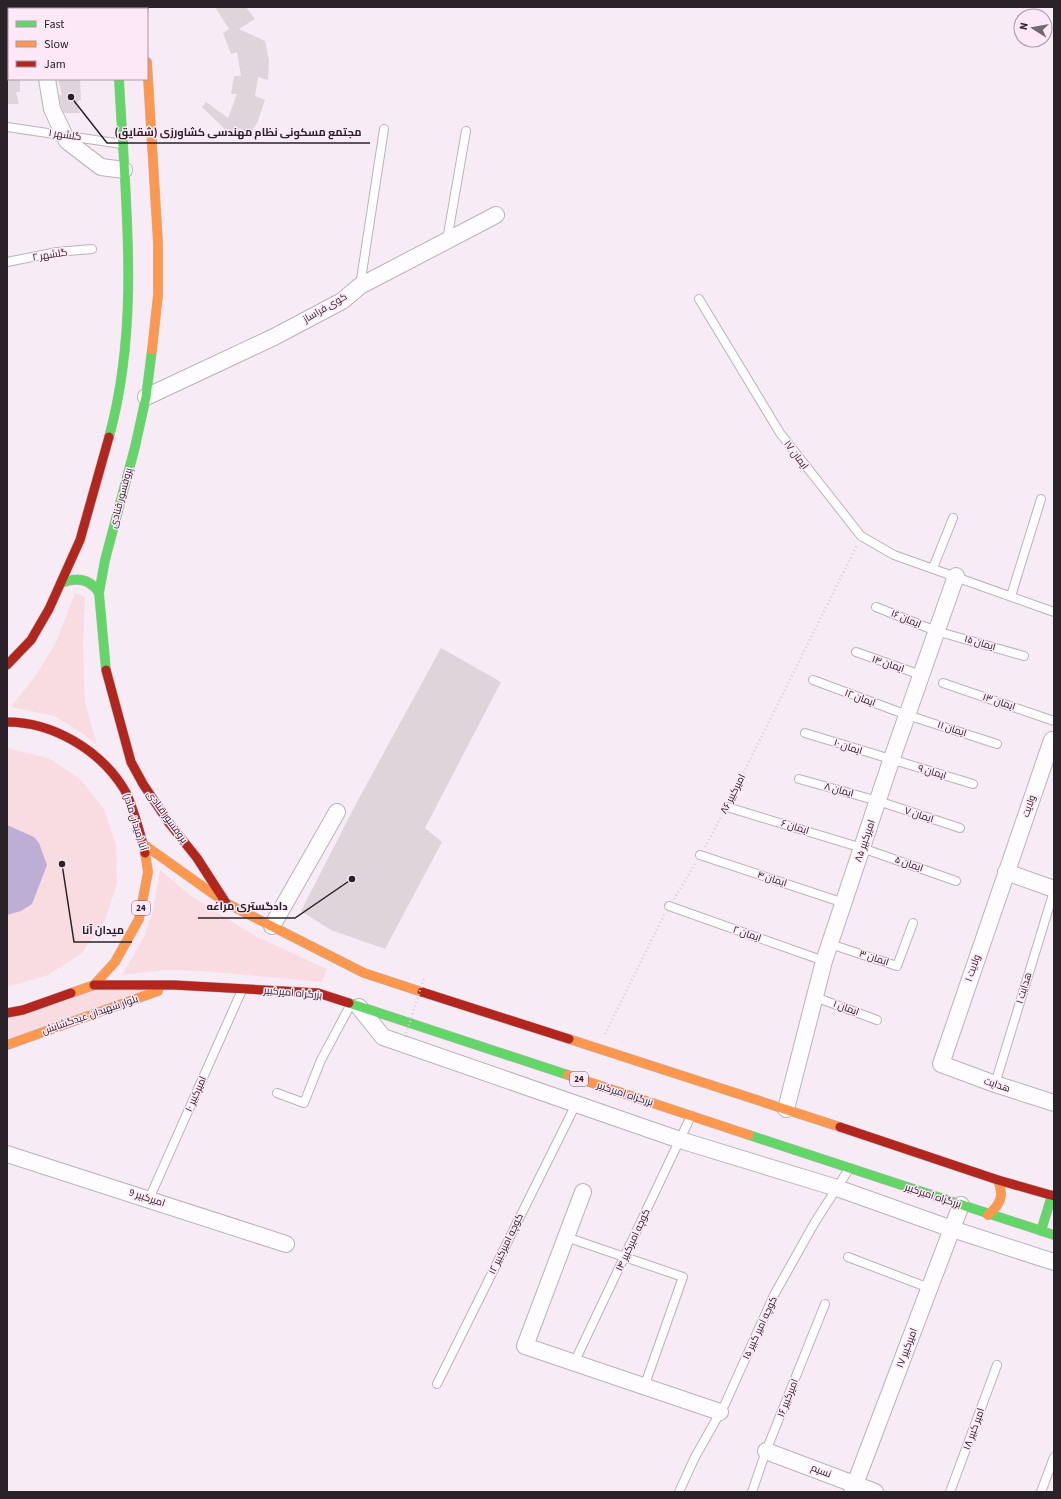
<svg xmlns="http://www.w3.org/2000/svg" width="1061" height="1499" viewBox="0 0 1061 1499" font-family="'Source Sans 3',Cairo,sans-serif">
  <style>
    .green { fill: #f9dce2 }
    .water { fill: #bdaed5 }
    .building { fill: #dfd4da }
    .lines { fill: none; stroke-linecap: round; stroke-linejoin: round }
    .lane-casing { stroke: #bbb2b9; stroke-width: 10 }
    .street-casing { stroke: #bbb2b9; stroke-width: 18 }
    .fast-casing { stroke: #bbb2b9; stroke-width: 10 }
    .slow-casing { stroke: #bbb2b9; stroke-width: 10 }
    .jam-casing { stroke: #bbb2b9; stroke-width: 10 }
    .path { stroke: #d4d0d3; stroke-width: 2.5; stroke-dasharray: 1 3; stroke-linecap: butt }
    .lane { stroke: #fefcfe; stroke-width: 8 }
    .street { stroke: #fefcfe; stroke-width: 16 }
    .fast { stroke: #63d668; stroke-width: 9 }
    .slow { stroke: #ff974d; stroke-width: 9 }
    .jam { stroke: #b3261e; stroke-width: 9 }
    .path-bridge { stroke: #d4d0d3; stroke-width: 2.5; stroke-dasharray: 1 3; stroke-linecap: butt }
    .labels { text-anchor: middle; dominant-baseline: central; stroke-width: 3; stroke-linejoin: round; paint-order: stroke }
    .shield { fill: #fce8f7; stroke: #695d66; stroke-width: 1 }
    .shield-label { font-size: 9px; font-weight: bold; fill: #2a2228 }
    .street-label { font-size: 10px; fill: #2a2228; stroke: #fce8f7 }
    .leader { fill: none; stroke: #2a2228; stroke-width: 1.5 }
    .callout-dot { fill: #2a2228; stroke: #fce8f7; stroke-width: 1.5 }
    .callout-label { font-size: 11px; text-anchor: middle; font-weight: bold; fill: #2a2228; stroke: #fce8f7; stroke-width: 3; stroke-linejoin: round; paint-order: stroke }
  </style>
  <rect width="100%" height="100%" fill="#f7ecf5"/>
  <path class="green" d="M75,593L85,597L83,644L85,702L97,745L82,733L54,716L11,707L36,675L56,642Z
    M7,748L48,758L80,779L104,809L116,845L117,884L105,920L82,953L48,975L10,986L7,985Z
    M160,870L191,896L257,937L327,969L322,982L203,971L165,970L122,975L145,935L153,909Z
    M94,985H174L7,1045V1013Z"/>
  <path class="water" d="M7,825L34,837L39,843L47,865L32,904L21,911L7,915Z"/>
  <path class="building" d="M215,7H246L255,19L239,29L265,41L269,60L268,80L258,77L255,96L265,100L257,123L249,135L240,128L233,137L202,107L206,102L228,118L237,94H231L234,76H241L237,52L231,54L223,33L229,29Z
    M9,70V79H20V92H16L19,104H7V71Z
    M58,79H80L81,100L77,101L80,113H64L61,106L59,95H62Z
    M441,648L501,682L425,828L442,842L385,949L331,930L301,911L357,802Z"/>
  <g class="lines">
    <g class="lane-casing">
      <path id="lane" d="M7,127L122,144
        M447,240L466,131
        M7,262L57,252L92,249
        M360,286L384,129
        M699,299L780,433L861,536L894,555L1054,612
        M933,568L953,518
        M1011,596L1041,499
        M876,607L936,631L1024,656
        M856,652L921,675
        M813,680L907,715L997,744
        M943,683L1054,721
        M805,733L973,784
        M799,779L878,801L960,828
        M727,807L862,848L956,881
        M700,855L844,903
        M669,906L824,961
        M830,944L897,966L913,923
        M815,997L877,1020
        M995,1084L1054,891
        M277,1093L304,1103L321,1060L351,1004
        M149,1199L242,990
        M566,1237L683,1277L644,1387
        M848,1257L929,1288
        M574,1363L691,1116
        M437,1384L576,1104
        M679,1492L695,1457L725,1404L774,1295L815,1222L849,1169
        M752,1492L766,1451L825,1304
        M950,1492L997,1365
        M1041,1492L1054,1457"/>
    </g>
    <g class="street-casing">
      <path id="street" d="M36,7L37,9
        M47,79L52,109L67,141L101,167L124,170
        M146,397L274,337L342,301L360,286L496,215
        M1052,740L941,1064L995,1084L1054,1103
        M1006,872L1054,889
        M272,926L337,812
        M359,1007L383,1037L680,1140L837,1188L952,1229L1054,1262
        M786,1109L824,961L891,761L956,576
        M7,1154L286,1244
        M583,1192L525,1346L720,1412
        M766,1451L875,1492
        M852,1492L961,1205"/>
    </g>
    <g class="fast-casing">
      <path id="fast" d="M114,7V9
        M109,437C141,321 125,198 119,79
        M61,583C76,577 90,578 99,593
        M106,670L99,593L105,560L135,447L146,397L152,350
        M349,1003L568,1075
        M749,1135L1054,1235
        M1041,1231L1052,1195"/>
    </g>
    <g class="slow-casing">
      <path id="slow" d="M143,7L144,9
        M147,62L158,243V295L152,350
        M143,844L226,903L364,973L422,992
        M71,993L94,985L115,962L139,919L148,872L145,853
        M569,1039L840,1127
        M7,1045L158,991
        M568,1075L749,1135
        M988,1215C1001,1204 1004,1196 998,1180"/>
    </g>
    <g class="jam-casing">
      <path id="jam" d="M7,665L31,640L49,609L80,540L109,437
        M106,670L131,762L143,784L169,823L197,858L226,903
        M7,722C53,722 100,750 124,789C131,800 142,839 145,853
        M94,985H174L318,993L349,1003
        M422,992L569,1039
        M7,1013L23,1010L71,993
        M840,1127L998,1180L1054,1196"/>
    </g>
    <path class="path" d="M731,798L857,545
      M705,847L722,815
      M674,899L695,864
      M605,1034L665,913"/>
    <use href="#lane" class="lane"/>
    <use href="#street" class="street"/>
    <use href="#fast" class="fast"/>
    <use href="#slow" class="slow"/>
    <use href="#jam" class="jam"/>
    <path class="path-bridge" d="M405,1037L424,978"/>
  </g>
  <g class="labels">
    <g class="shield">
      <rect x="132" y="901" width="18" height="14" rx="3"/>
      <rect x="570" y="1072" width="18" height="14" rx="3"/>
    </g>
    <g class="shield-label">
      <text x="141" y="908">24</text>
      <text x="579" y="1079">24</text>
    </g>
    <g class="street-label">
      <text transform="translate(65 135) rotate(8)">گلشهر ۱</text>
      <text transform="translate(50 255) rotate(-9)">گلشهر ۲</text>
      <text transform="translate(325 308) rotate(-30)">کوی فراساز</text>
      <text transform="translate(796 455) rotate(53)">ایمان ۱۷</text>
      <text transform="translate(121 498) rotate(-75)">پروفسور قنادی</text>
      <text transform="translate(906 619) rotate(22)">ایمان ۱۶</text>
      <text transform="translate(980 643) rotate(16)">ایمان ۱۵</text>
      <text transform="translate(888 664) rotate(19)">ایمان ۱۴</text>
      <text transform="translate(860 698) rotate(20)">ایمان ۱۲</text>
      <text transform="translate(999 702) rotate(18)">ایمان ۱۳</text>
      <text transform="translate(952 729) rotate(18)">ایمان ۱۱</text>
      <text transform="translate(848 747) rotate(18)">ایمان ۱۰</text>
      <text transform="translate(932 772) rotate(16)">ایمان ۹</text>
      <text transform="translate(839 790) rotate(15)">ایمان ۸</text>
      <text transform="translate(733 794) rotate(-63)">امیرکبیر ۸۶</text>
      <text transform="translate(1029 806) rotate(-71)">ولایت</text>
      <text transform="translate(919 815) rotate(18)">ایمان ۷</text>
      <text transform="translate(167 817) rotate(54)">پروفسور قنادی</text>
      <text transform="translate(135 822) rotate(73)">آنا (میدان مادر)</text>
      <text transform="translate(795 827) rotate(17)">ایمان ۶</text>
      <text transform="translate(865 841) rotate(-71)">امیرکبیر ۸۵</text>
      <text transform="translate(909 864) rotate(19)">ایمان ۵</text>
      <text transform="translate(772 879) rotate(18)">ایمان ۴</text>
      <text transform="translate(747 934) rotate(19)">ایمان ۲</text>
      <text transform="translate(874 958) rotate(18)">ایمان ۳</text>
      <text transform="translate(973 968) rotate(-71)">ولایت ۱</text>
      <text transform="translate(1024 988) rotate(-73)">هدایت ۱</text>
      <text transform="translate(293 993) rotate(5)">بزرگراه امیرکبیر</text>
      <text transform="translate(846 1008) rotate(20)">ایمان ۱</text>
      <text transform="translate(90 1015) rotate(-19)">بلوار شهیدان عیدگشایش</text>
      <text transform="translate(997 1085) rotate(19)">هدایت</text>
      <text transform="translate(196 1094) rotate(-66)">امیرکبیر ۱۰</text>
      <text transform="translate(625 1094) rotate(18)">بزرگراه امیرکبیر</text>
      <text transform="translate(933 1196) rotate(18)">بزرگراه امیرکبیر</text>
      <text transform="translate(147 1198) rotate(18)">امیرکبیر 9</text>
      <text transform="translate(633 1240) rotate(-65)">کوچه امیرکبیر ۱۴</text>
      <text transform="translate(506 1244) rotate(-64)">کوچه امیرکبیر ۱۲</text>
      <text transform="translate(760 1328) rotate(-65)">کوچه امیر کبیر ۱۵</text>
      <text transform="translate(907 1348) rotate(-69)">امیرکبیر ۱۷</text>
      <text transform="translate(788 1398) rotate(-68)">امیرکبیر ۱۶</text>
      <text transform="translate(974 1429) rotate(-70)">امیر کبیر ۱۸</text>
      <text transform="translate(821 1471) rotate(21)">نسیم</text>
    </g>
  </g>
  <path class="leader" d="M71 97L107 143H370M352 879L295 918H198M62 864L74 942H132"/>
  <g class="callout-dot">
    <circle cx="71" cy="97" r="4"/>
    <circle cx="352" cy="879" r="4"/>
    <circle cx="62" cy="864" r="4"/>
  </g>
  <g class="callout-label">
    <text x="238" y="136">(مجتمع مسکونی نظام مهندسی کشاورزی (شقایق</text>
    <text x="247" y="910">دادگستری مراغه</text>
    <text x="103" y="934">میدان آنا</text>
  </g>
  <rect width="1061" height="1499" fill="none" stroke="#2a2228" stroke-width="16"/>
  <rect x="8" y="8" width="140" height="72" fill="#fce8f7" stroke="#a899a4"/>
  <rect x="16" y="21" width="20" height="6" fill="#63d668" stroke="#a899a4"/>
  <text x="44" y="28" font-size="12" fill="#2a2228">Fast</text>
  <rect x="16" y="41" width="20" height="6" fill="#ff974d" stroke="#a899a4"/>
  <text x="44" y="48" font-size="12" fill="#2a2228">Slow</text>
  <rect x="16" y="61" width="20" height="6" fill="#b3261e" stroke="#a899a4"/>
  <text x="44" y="68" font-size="12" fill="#2a2228">Jam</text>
  <g transform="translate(1033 28) rotate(281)"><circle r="19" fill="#fce8f7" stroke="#a899a4"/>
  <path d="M0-3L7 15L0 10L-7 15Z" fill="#726970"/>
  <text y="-6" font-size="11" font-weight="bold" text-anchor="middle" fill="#2a2228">N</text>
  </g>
</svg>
